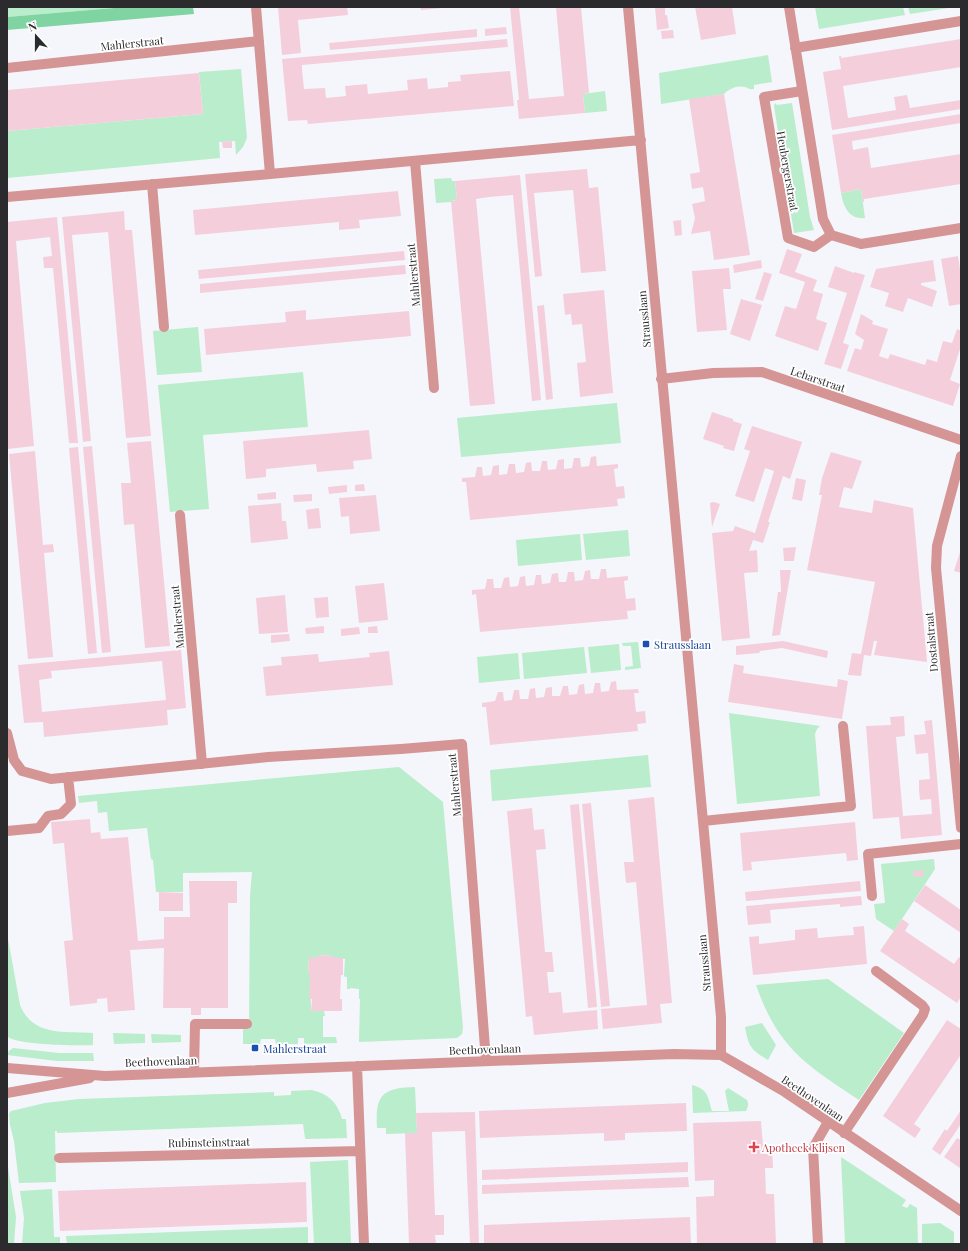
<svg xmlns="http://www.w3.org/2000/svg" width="968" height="1251" viewBox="0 0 968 1251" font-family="'Playfair Display',serif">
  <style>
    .green { fill: #b9edcb }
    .forest { fill: #7fd4a1 }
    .building { fill: #f4cfdb; fill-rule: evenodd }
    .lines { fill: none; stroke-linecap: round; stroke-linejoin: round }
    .minor { stroke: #d49594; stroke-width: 10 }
    .transit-dot { fill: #1a4fb4; stroke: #fff; stroke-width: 1.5 }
    .health-dot { fill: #e0444e; stroke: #fff; stroke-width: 1.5 }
    .labels { text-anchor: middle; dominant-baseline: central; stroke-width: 3.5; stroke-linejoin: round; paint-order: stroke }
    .street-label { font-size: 11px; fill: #2b2b2e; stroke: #fff }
    .transit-label { font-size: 11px; fill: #164399; stroke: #fff; text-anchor: start }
    .health-label { font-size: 11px; fill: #be3a42; stroke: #fff; text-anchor: start }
  </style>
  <rect width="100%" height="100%" fill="#f5f5fc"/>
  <path class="green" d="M7,7H126L7,17Z
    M815,7H903L905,15L819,29Z
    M908,7H955L910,14Z
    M768,55L772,82L754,85V89C749,90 749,88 745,87C737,85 729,89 724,94L661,104L659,73Z
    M241,69L247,138L243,147L236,155L235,141L219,142L220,158L7,178V131L203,114L199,72Z
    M605,91L607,111L585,113L583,94Z
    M775,103L777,105L792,103L810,217L814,230L794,233L774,106Z
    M451,178L452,181H455L457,200L451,201V202L436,203L434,179Z
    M861,189L865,218C849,220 843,206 841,193Z
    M198,327L202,372L157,375L153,331Z
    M303,372L308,427L203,435L209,509L170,512L158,385Z
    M617,403L621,443L461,457L457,418Z
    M628,530L630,556L586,560L583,534Z
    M580,534L582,560L518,566L516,540Z
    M638,642L641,668L625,670V667L633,666L631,646H623L622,643Z
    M619,644L621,670L591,673L588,647Z
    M584,647L587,673L524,679L522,653Z
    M518,653L520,679L479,683L477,657Z
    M729,713L820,726L817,729L815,734L820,796L737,804Z
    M648,755L651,787L492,801L490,770Z
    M399,767L443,802L463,1028L462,1034L457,1038L359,1042L360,999H359V989L350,988V989H347V977L342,976H344L345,959L334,958V956L318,955V958H309L308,973H310L311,1010L324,1011L325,1016H323V1037H336L337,1043L304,1044V1038H298V1044H276L275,1039H261L260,1044H243V1029H249L250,896L252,872L183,873V892H156L153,860L151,859L147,828L109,831L107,812L98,813L97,801L79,803L78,796Z
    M934,859L935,869L894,931L876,919L874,904L885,903L881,864Z
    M7,933L20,1005C33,1037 65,1031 93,1033V1045C77,1046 19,1045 8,1037Z
    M828,979L904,1033L859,1100C806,1065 778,1048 756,985Z
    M762,1023L776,1045L768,1060C750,1049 749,1047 745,1027Z
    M113,1033L145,1034V1043L114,1044Z
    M151,1034L181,1035V1042L152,1043Z
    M13,1048L59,1053H93L94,1061H57L7,1055L9,1051Z
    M692,1085C708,1089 708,1097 712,1111H729L725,1091L728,1088L747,1100C749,1104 748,1107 746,1111L693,1113Z
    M415,1087L417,1133L386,1134V1128H377C375,1095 382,1088 415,1087Z
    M311,1090C328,1093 338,1103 342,1119H346L347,1138L306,1139L305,1138L303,1124L57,1133V1131H55L56,1182L19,1183L14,1141L10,1125L9,1114L11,1111L45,1103L79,1099L274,1092V1096L291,1095V1091Z
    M841,1157L906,1200L902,1206L907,1208L910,1204L917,1208L918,1244H845Z
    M348,1160L351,1244H314L310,1162Z
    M7,1161L16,1217L14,1244H7Z
    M52,1189L54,1237H60V1244H22L24,1218L20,1191Z
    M940,1223L954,1232V1244H922V1224Z
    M308,1227V1244H67L66,1236Z"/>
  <path class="forest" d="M126,7H193L194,14L7,30V17Z"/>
  <path class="building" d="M278,7H347L348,15L298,20L301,53L282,55Z
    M420,7H442V8L421,10Z
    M510,7H519L529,99L564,96L556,7H581L589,93L583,94L585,113L519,119L517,100H519Z
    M655,7H665V15H667L669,28L657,30Z
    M695,7H732L736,34L701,40Z
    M506,27L507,34L485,36V29Z
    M477,29V37L330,50L329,43Z
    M673,30L674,38L662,39L661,31Z
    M507,39L508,47L302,65V70L304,89L325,88L326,98L346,96L345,86L367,84L368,94L408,90L407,80L427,78L428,89L448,87V82L461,81L460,75L510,71L514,106L308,124L307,120L288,121L282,59Z
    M961,39V67L843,86L848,118L896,110L894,97L907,95L910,108L961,100V109L832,130L823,72L841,69L839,56H841V58Z
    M199,73L203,114L7,131V90Z
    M724,94L750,255L714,260L710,231L691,234L695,218L692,204L705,201L703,187L692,189L690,174L700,172L689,99Z
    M961,114V123L852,141L853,150L868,147L871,168L961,154V184L864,199V202H863L861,189L841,193L832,135Z
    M232,141V148H223L222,142Z
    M587,169L589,188L598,187L606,271L581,273L573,190L534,193L542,276L535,277L525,174Z
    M520,175L541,400L532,401L513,195L489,197L476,199L495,404L470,406L451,201L457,200L455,181Z
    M398,191L401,216L359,220L360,228L339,230V222L195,235L193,210Z
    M124,211L125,230H132L151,436L126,438L108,232L72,235L91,441L83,442L62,217Z
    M57,217L78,443H69L53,268H44L43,257L52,256L50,237L16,241L34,446L8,449L7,433V222Z
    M681,220L682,235L675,236L673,221Z
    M787,249L802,254L795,272L817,280L813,291L823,294L816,319L827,323L818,351L775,336L785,306L796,309L805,282L779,273Z
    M404,251L405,260L199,279L198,270Z
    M958,256L961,276V304L949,306L941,259Z
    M761,260L762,268L734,273L733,265Z
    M933,260L936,281L921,283V285L937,291L932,307L908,298L903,312L885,306L889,293L870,287L876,269Z
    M405,265L406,274L200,293V284Z
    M835,266L854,273V272L865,275L843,343L849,345L841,369L824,364L847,293L828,287Z
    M729,268L731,289H723L727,330L697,332L692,271Z
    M764,272L772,274L763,301L755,299Z
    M604,290L613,393L580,397L577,363L586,362L582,324L572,325L571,314L565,315L563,294Z
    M741,299L762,305L750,341L730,334Z
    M544,305L553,399L546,400L537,306Z
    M306,310V320L409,311L411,336L206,355L204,329L286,322L285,312Z
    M861,314L873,321L872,324L888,329L879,356L888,359L890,354L925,365L927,359L937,362L943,341L952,343L957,329L961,331V346L950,380L960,384L953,406L847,371L855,348L861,350L864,340L855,334Z
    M712,412L733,419V421L742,424L734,451L723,448L724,446L703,439Z
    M752,426L802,442L790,479L783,476L768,522H770L763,543L753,540L749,551L757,550L758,572L744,573L750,638L722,641L712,533L733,531L735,526L755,533L774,471L765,468L754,502L735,496L750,451L744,449Z
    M369,430L372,459L353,461L354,469L317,472L316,464L266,469V477L246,479L243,441Z
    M151,441L170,646L145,648L134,524L124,525L121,483H131L127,443Z
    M92,446L111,652L102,653L83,447Z
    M78,447L97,653L88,654L69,448Z
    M35,451L43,545L53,544L54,552L44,553L53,657L28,659L9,454Z
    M831,452L862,461L852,489L844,487L839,507L872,513L874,500L913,508L927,662L874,655L877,641H874L871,656L864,655L861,676L848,675L852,653L861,654L875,582L807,570L822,495H819L822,478Z
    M596,456L597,466L618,464V468L614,469L616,487L624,486L625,498L617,499L618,506L470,520L466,482H462V478L475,477L477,467H482L483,476L491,475L493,466L499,465V475L507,474L509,464H515L516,473L524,472L526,463L531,462L532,471H540L542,461H547L548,470L556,469L558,460L564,459V469L572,468L574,458H580L581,467L589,466L591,457Z
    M796,478L806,480L802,501L792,499Z
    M364,484L365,491H355V485Z
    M347,485V492L329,494L328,487Z
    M276,492V499L258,500L257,494Z
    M312,494V501L294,502L293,495Z
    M376,495L380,531L350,534L349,516L341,517L339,498Z
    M714,502L720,504L712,527L710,503Z
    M281,503L282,521H286L288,539L251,543L248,506Z
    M319,508L321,528L308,529L306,510Z
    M796,547L794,561H784L783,548Z
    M961,549V573L954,571Z
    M601,569H606L607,578L628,576V580L624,581L626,599L635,598L636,610L627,611L628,619L480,632L476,594L472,595V590L485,589L487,579H493L494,588H501L504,578L509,577L510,587L518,586L520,577L525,576L526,586L534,585L536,575H541L542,584L550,583L552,574L558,573L559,582H566L568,572H574L575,581L583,580L585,571L590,570L591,579H599Z
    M780,570H791L780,635L772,636L778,592H781Z
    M384,583L388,620L359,623L355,586Z
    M285,595L288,632L259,634L256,598Z
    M328,597L329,617L316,618L314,598Z
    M324,626V633L306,634L305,628Z
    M377,626L378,633H368V627Z
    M359,627L360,634L341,636V629Z
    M289,634L290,641L271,643V635Z
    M783,641L828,651L827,658L782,648L760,651L759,653L736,655V646Z
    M181,650L186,708L167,710L168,725L44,737L43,722L24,723L18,665ZM162,661L166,700L42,712L39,680L52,678L51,671Z
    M389,651L393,685L266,696L263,667L282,665L281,657L318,654L319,662L370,657L369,653Z
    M734,664L744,666L743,673L823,685L837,687L838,679L848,681L842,719L728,702Z
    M616,681L617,690L638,689L639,693H634L636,712L645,711L646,723L637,724L638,731L490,745L486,707H482V703L495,701L498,692H503L504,701L512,700L514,690H519L520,699H528L530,689L535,688L536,698L544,697L546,688L552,687V696H560L563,686H568L569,695L577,694L579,685L584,684L585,694L593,693L595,683H600L601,692L609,691L611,682Z
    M904,716L905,736L896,737L903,816L932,814L931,799L920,800L919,790V780L930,779L928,753L916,754L914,735L926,734L924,721L932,720L942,835L901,839L899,817L873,819L866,726L891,725L890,717Z
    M654,797L672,1003L660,1004L662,1023L603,1029L601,1009L647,1005L636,882L626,883L624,862H634L628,800Z
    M591,803L610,1006L601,1007L582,804Z
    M579,804L597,1007L588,1008L570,805Z
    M532,808L534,830L544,829L546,849L536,850L545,952H552L554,972H547L549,993L561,992L563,1013L597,1010L598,1029L534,1035L532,1016L526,1017L507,811Z
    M90,819L91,833L100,832L101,839L128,837L138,941L164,939V917H190L189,881H237V903H228V1008H201V1015H191V1008H163L164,948L130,950L135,1010L108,1012L107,998L97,999V1003L70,1006L64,941L73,940L64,843L53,844L51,822Z
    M855,822L858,860L847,861L846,853L751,862L752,870L743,871L740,833Z
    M923,870L924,876L914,877L913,871Z
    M860,881L861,891L746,901L745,892Z
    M925,885L961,910V933L914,901Z
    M159,892L183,893V911H159Z
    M861,896L862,905L840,907V904L770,910L771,923L748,925L746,906Z
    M902,919L909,924L905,931L954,964L959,957L961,959V997L957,1003L880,951Z
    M864,926L867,964L753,975L749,937L759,936V944L795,940V930L817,928L818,938L840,936L854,935L853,927Z
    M318,955L334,956V958H343V975H341L340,999H342V1011H311L312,999H309L310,973L308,974L309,957L318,958Z
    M947,1020L961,1029V1057L960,1056L914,1124L921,1129L915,1138L883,1116Z
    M686,1103L687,1131L625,1133V1140L604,1141V1133L480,1138L479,1111Z
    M961,1110V1124L940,1155L932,1149L945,1129L947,1131Z
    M475,1112L479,1244H470L465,1131L432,1132L435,1215H444V1235H435L436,1244H409L405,1133H417L416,1113Z
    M761,1121L763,1146H772L773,1168H765L766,1194H774L776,1244H697L696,1197L714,1196V1180L695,1181L693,1123Z
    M957,1138L961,1140V1150L960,1152L961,1153L960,1168L944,1157Z
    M688,1162V1172L482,1180V1170Z
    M688,1177L689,1187L482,1194V1185Z
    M306,1182L307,1222L60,1231L58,1191Z
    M690,1217L691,1244H484V1225Z"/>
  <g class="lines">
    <path class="minor" d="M256,7L270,174
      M628,7L721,1017V1055
      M789,7L823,219L831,235L861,244L961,228
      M795,48L961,21
      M7,68L259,41
      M802,91L764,97L788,238L814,247L831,235
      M415,161L434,388
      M152,184L164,327
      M7,197L270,174L641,140
      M661,379L713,373L762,372L961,440
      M961,456L937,546L936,568L961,828
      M180,515L202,764
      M7,733L14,760L22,771L51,779L268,757L401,749L462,744L486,1061
      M703,821L851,806L843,726
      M7,831L39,828L48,816L61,814L71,804L68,777
      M872,896L868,854L961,844
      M357,1066L364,1244
      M7,1068L105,1076L674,1054L721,1055L785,1092L961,1211
      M194,1072L195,1024H247
      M7,1093L90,1078
      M844,1133L923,1015L925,1009L922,1005L876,971
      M59,1158L360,1151
      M818,1244L813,1148L828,1122"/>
  </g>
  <g class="transit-dot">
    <rect x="642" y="640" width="8" height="8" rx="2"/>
    <rect x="251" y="1044" width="8" height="8" rx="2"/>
  </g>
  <path class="health-dot" d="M752 1141h4v4h4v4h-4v4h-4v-4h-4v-4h4z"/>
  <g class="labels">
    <g class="street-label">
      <text transform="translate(132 43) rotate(-6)">Mahlerstraat</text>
      <text transform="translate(788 171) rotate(80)">Heubergerstraat</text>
      <text transform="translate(413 275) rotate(-95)">Mahlerstraat</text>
      <text transform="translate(644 319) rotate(-95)">Strausslaan</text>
      <text transform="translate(818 379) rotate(19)">Leharstraat</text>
      <text transform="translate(177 617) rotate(-95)">Mahlerstraat</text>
      <text transform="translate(931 642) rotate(-95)">Dostalstraat</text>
      <text transform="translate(454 785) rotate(-95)">Mahlerstraat</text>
      <text transform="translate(704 963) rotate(-95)">Strausslaan</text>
      <text transform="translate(485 1049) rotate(-2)">Beethovenlaan</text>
      <text transform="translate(161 1061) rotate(-2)">Beethovenlaan</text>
      <text transform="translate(813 1098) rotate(34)">Beethovenlaan</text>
      <text transform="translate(209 1142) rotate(-1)">Rubinsteinstraat</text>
    </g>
    <g class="transit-label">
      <text x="654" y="644">Strausslaan</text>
      <text x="263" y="1048">Mahlerstraat</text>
    </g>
    <g class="health-label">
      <text x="762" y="1147">Apotheek Klijsen</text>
    </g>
  </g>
  <rect width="968" height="1251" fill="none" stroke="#2b2b2e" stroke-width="16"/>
  <g transform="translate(36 36) rotate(339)" stroke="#ffffff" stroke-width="3" paint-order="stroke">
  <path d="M0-3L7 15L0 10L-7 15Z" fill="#2b2b2e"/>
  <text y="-6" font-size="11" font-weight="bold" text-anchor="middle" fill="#2b2b2e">N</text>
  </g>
</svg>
